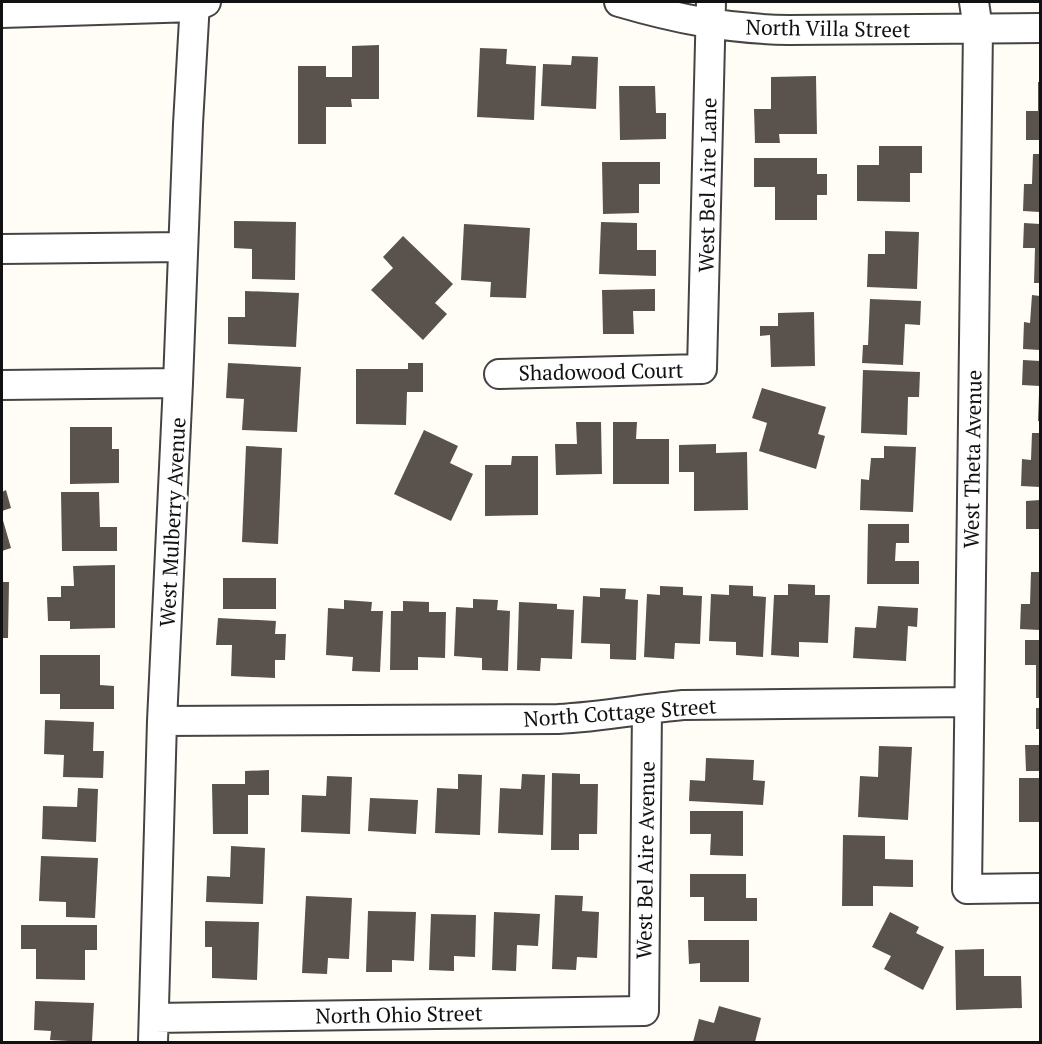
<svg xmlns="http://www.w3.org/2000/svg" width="1042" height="1044" viewBox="0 0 1042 1044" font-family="'PT Serif',serif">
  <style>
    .building { fill: #5a524d }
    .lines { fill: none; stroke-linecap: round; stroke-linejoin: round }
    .minor-casing { stroke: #444; stroke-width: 32 }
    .minor { stroke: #fff; stroke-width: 28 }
    .labels { text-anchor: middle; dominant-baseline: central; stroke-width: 6; stroke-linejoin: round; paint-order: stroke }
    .street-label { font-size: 21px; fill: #111; stroke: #fff }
  </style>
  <rect width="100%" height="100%" fill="#fffdf5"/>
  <path class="building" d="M379,45V99H351L352,107H326V144H298V66H326V77H352V46Z
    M480,48L507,49L506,64L536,66L534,120L477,117Z
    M572,56L598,57L596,109L541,106L543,64L571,65Z
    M816,76L817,134H779L780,143H755L754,109H771V77Z
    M1038,82H1040V140H1026V111H1038Z
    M619,86H655L656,113H666V139L620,140Z
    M879,146H922V173H910V202L857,201V165H879Z
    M1033,154H1040V212L1023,211L1024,184H1032Z
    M754,158H817V174H827V195H817V220H775V187H754Z
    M602,162H660V184H639V213L603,214Z
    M234,221L296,222L295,280L252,279V249L234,248Z
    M601,222L637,223V250H656V276L599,274Z
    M1024,223L1040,224V283H1034L1035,248H1023Z
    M464,224L530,228L526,298L490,297L491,282L461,280Z
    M885,231L919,232L917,289L867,287L868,254H885Z
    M403,236L453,284L435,303L447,314L423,340L371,290L393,268L383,257Z
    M655,289V311H633L634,334H603L602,290Z
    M245,291L299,293L296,347L228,344V317H245Z
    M1032,295L1040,296V350L1023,349L1024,322L1030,323Z
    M870,299L921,301L920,325L905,324L903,365L862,363L863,345H868Z
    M814,312L815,366L771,367L770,335L760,336V326H778V313Z
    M1023,360L1040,361V386L1022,385Z
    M228,363L301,367L297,432L242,430L244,399L226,398Z
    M408,363H423V392H407L406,425L356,424V369H408Z
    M863,370L920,372L919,397H908L907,435L861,433Z
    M762,388L826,407L818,434L825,436L816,469L759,451L767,423L752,418Z
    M1039,394H1040V421H1038Z
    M576,422H601L602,474L556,475L555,444H577Z
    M613,422H637L636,439H669V484H613Z
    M70,427H112V449H119V483L70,484Z
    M424,430L458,446L450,463L473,474L451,521L394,494Z
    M1032,433H1040V487L1021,486L1022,459L1031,460Z
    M716,444V453L747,452L748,510L694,511V472H679V445Z
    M246,446L282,448L278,544L242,542Z
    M884,446L916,447L913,512L860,510L861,479L869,480L871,458H884Z
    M512,456H538V515L485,516V465H511Z
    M6,490L11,508L2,511V492Z
    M61,492H99L100,527H117V551H62Z
    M1040,500V529H1026V501Z
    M2,517L11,548L2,551Z
    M868,524H909V543H896L895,561H919V584H867Z
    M115,565V628L70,629V621H48L47,597H61V586H74L73,566Z
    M1031,572H1040V630L1020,629L1021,604H1030Z
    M223,578H276V609H223Z
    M2,582H9L8,638H2Z
    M788,584L815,585V595H830L828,643L799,642V657L771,655L774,595H788Z
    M729,585L753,586V596L766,597L763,657L736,655V642L709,641L711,594L729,595Z
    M660,586L683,587V595L702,596L700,644L675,643L674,659L644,657L647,594L660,595Z
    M600,588L626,589L625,599L638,600L636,660L610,659V644L581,643L583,596L600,597Z
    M473,599L498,600L497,610L510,611L508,671L482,670V658L454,656L456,607L473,608Z
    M344,600L372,602L371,611H383L380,672L352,671L353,657L326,655L328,608L344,609Z
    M403,601L429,602V612H446L445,658L418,657V670H390L391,611H403Z
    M519,602L557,604V609L574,610L572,659L541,658L540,671L517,670Z
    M878,606L918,608L917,627L908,626L906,661L853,658L855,627L876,628Z
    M218,618L276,621L275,634H286L285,660H275V678L231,676L232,645H216Z
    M1025,640H1040V698H1036V665H1025Z
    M40,655H100V685L114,686V709H60V694H40Z
    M1036,708H1040V729H1036Z
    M45,720L94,722L93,751H104L103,778L63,777L64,755L44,754Z
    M1025,745H1040V771H1026Z
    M879,746L912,747L908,820L858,817L860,776L878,777Z
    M706,758L754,760L753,780L765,781L763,805L689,801L690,780L705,781Z
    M269,770V795H248V834H213L212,784H245V771Z
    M552,773L580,774V784H598L597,834H579V850H551Z
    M458,774L482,775L480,835L435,833L437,788L458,789Z
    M522,774L545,775L543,835L498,833L500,788L521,789Z
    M327,776L352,777L350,834L301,832L302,795L326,796Z
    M1019,778H1040V822H1019Z
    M78,788L98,789L96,842L42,839L43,806L77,807Z
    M370,798L418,800L416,834L368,831Z
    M690,811H743V856L710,855L711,834H690Z
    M843,835L885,836V859L913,860V887L873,886V906H842Z
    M231,846L265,848L263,904L206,902L207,876L230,877Z
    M41,856L98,858L95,918L66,917V902L39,901Z
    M690,874H746V898H757V921H704V897H690Z
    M555,895L583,896L582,911L599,912L597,958L577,957L576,970L552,969Z
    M306,896L352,898L349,959L328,958L327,974L302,973Z
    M368,911L416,912L414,961L392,960V972H366Z
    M494,912L540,914L538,946L517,945L516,971L492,970Z
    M890,912L919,927L916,933L944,947L923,990L884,969L891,956L872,947Z
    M431,914L476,915L475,957L454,956V971L429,970Z
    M205,921L259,922L257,980L212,978V947H205Z
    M21,925H97V950H85V980L36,979V949H21Z
    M688,940H749V982H700V963L689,964Z
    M984,949V976H1021L1022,1008L956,1010L955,950Z
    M35,1001L94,1003L92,1042H69V1041L50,1040L51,1031L34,1030Z
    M719,1006L761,1018L755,1042H693L699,1019L714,1023Z"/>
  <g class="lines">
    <g class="minor-casing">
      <path id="minor" d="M619,2C677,19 728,29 789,30L1040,28
        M974,2L978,29L967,889L1040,888
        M2,13L195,7L206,2
        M2,249L183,247
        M499,374L702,369L711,2
        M2,385L178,383
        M162,721L558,719C600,717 641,709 683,705L969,702
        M154,1018L644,1011L647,709
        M153,1042L162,721L178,383L188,124L195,2"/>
    </g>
    <use href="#minor" class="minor"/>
  </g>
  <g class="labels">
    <g class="street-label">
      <text transform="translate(828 28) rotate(1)">North Villa Street</text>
      <text transform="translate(707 185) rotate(-89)">West Bel Aire Lane</text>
      <text transform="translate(601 371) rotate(-1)">Shadowood Court</text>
      <text transform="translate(972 459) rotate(-89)">West Theta Avenue</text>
      <text transform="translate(172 522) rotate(-87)">West Mulberry Avenue</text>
      <text transform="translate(620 712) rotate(-4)">North Cottage Street</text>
      <text transform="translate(645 860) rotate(-89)">West Bel Aire Avenue</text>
      <text transform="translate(399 1014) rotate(-1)">North Ohio Street</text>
    </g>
  </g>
  <rect width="1042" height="1044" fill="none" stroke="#111111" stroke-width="6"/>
</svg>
